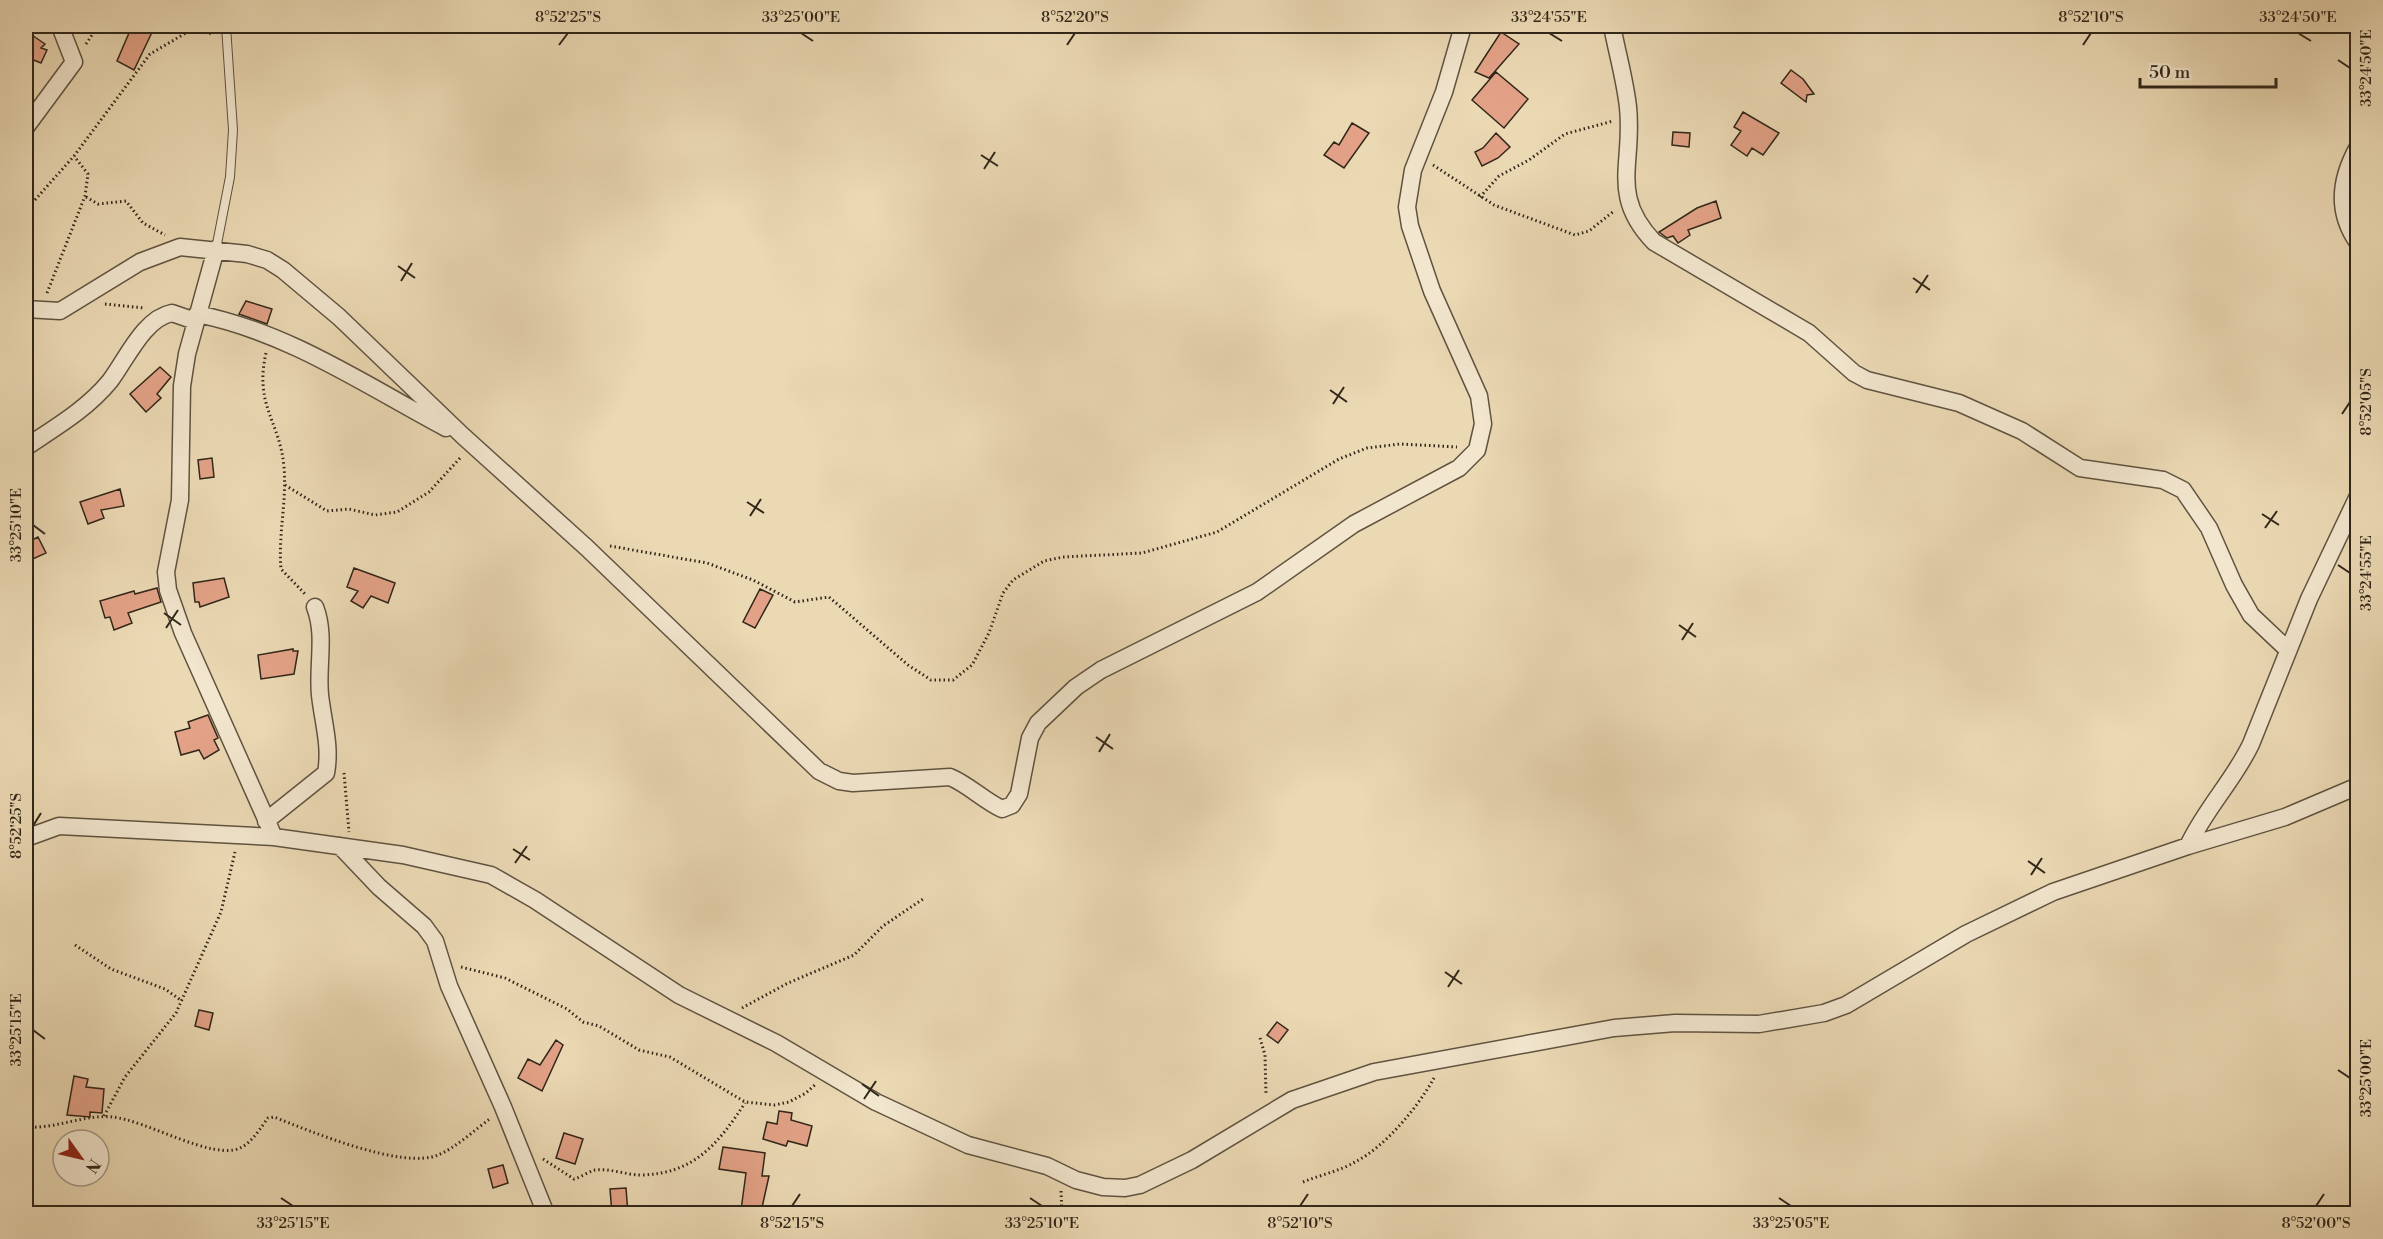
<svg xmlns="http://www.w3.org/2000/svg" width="2383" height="1239" viewBox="0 0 2383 1239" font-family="'Libre Bodoni',serif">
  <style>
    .building { fill: #e3a287; stroke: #302619; stroke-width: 1.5 }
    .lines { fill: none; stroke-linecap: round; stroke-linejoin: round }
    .lane-casing { stroke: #5f5340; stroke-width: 10 }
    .street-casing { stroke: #5f5340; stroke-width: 19 }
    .path { stroke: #302619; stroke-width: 3; stroke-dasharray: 1.5 3; stroke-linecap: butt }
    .lane { stroke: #f2e6ce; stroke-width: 8 }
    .street { stroke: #f2e6ce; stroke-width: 16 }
    .ticks { fill: none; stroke: #302619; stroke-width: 2 }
    .neatline { fill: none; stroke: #302619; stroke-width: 2 }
    .ticks-label { font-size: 15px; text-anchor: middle; fill: #302619 }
  </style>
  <rect width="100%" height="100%" fill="#ebd9b4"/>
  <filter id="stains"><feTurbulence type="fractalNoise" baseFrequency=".00333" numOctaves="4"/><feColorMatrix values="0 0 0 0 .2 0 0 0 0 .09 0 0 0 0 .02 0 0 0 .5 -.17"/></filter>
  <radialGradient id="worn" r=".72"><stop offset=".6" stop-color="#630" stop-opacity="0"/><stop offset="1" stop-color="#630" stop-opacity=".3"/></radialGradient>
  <path class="building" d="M132,26H155L134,70L117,61Z
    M26,31L45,44L41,48L47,50L41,63L31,59L26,66Z
    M1501,32L1519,44L1489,78L1475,72Z
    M1791,70L1803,79L1814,94L1807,95L1806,102L1781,83Z
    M1496,72L1528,99L1504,128L1472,100Z
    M1743,112L1779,133L1763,155L1752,148L1747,156L1731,145L1741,131L1734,127Z
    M1352,123L1369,133L1344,168L1324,155L1334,142L1339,145Z
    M1673,132L1690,133L1689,147L1672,145Z
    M1496,133L1510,147L1498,158L1482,166L1475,152L1483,148Z
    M1716,201L1721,218L1688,230L1690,235L1678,243L1673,236L1667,238L1659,232L1697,208Z
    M246,301L272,309L267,324L239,314Z
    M160,367L171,377L157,394L161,398L146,412L130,394Z
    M212,458L214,477L200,479L198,460Z
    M120,489L124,506L101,510L104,518L88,524L80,502Z
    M38,537L46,553L26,562V543Z
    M354,568L395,583L388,603L371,596L363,608L351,601L358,591L347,587Z
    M224,578L229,597L200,607L199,602H195L193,583Z
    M157,588L161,602L128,613L132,623L114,630L110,617L105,618L100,601L134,591L135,594Z
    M760,589L773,595L755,628L743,622Z
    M293,649V651H298L294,674L261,679L258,655Z
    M208,715L218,738L214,740L219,750L204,759L199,750L181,755L175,732L190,728L188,722Z
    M199,1010L213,1013L209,1030L195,1026Z
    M1277,1022L1288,1030L1278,1043L1267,1035Z
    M556,1040L563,1045L542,1091L518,1078L528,1059L540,1065Z
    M74,1076L88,1079L86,1087L104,1089L102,1113L90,1112V1117L67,1115Z
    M779,1111L792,1113L791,1120L812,1126L807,1146L788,1141L786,1146L763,1139L767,1122L777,1124Z
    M564,1133L583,1139L575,1164L556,1158Z
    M723,1147L765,1153L762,1176H769L761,1212L741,1210L746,1173L719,1169Z
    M503,1165L508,1183L493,1188L488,1169Z
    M626,1188L628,1214H612L610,1189Z"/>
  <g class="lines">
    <g class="lane-casing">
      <path id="lane" d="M216,249L230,177L233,130L226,26"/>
    </g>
    <g class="street-casing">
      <path id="street" d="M1612,26C1617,52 1625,80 1628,107C1634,164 1609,195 1654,242L1809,333L1854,373L1867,380L1959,403L2022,431L2080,468L2163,480L2183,490L2209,528L2234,585L2251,615L2288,650
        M26,127L74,62L60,26
        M2358,147C2340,179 2336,212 2358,243
        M216,249L187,354L182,386L180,500L166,572L168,590L183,633L274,837
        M26,309L60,311L140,262L180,247L247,254L267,260L283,270L339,317L463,436L587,548L819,771L839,781L853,783L950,777C969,785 983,800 1002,809L1012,805L1019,794L1030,738L1038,723L1076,687L1101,670L1257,592L1354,524L1459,468L1477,450L1483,424L1479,396L1432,291L1410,226L1407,207L1413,170L1444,92L1463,26
        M197,314C288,332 365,385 446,428
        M26,447C56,427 87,409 110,381C126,360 144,318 172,313L195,321
        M266,821L326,773C331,746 323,722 320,695C317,666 326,635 315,607
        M26,838L59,826L274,837L403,855L491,875L535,900L679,995L776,1043L876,1102L968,1145L1047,1166L1076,1180L1103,1187L1125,1188L1140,1185L1192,1160L1292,1100L1374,1072L1614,1028L1675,1023L1759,1024L1824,1013L1846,1005L1966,934L2053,892L2188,846L2285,817L2358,786
        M340,846L379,887L424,926L435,941L449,986L503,1107L546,1214
        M2188,846C2205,809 2234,780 2251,744L2309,599L2358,496"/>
    </g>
    <path class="path" d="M86,44L98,26
      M1433,165L1494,205L1575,235L1589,231L1614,211
      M86,197L98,204L126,201L143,223L165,235
      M1480,197L1499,176L1529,160L1565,134L1613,121
      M26,210L74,156L150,54L191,30L213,34
      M47,293L85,196L88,174L74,156
      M105,304L144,308
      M266,353C254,406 280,421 284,467C287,501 278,535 281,569L305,594
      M285,485L327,511L349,509L375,515L397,512L429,492L461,457
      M610,546L707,563L753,580L795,602L829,597L908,665L931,680H953L972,665L989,633L1003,593L1013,580L1044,561L1063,557L1142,553L1217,532L1339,459L1367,448L1400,444L1457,447
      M344,773L349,832
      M75,945L111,969L165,989L182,1001
      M461,967L505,978L567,1009L583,1022L599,1026L639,1050L670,1057L745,1102L774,1105L789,1102L806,1093L816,1084
      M742,1008L788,983L854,955L883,926L923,899
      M1260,1038L1265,1055L1266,1095
      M104,1116L125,1077L176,1013L221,912L235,852
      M26,1127C57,1129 85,1114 112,1117C146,1120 213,1161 240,1148C252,1143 261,1127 268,1118L274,1117C310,1131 402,1170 438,1155C454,1149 476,1129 491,1118
      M543,1159L574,1179C581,1177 588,1172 595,1170C610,1168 626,1175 641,1175C694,1174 718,1144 745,1103
      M1303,1182C1320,1175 1340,1171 1355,1162C1385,1147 1418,1107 1434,1078
      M1061,1191L1062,1214
      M1126,1205L1127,1214"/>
    <use href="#lane" class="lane"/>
    <use href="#street" class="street"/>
  </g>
  <path class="ticks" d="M801,33L813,41M1549,33L1562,41M2298,33L2311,41M559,45L568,33M1067,45L1075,33M2083,45L2091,33M2338,60L2350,68M981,155L998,166M984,169L995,152M398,266L415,278M1913,278L1930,290M401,281L412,263M1916,293L1928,275M1330,390L1347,402M1333,404L1344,387M2342,414L2350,402M747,502L764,513M2262,514L2279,525M750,516L761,499M33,525L45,534M2265,528L2277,511M2338,565L2350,573M164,613L181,625M1679,625L1696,637M166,628L178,610M1682,640L1693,623M1096,737L1113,749M1099,752L1110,734M33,826L41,813M513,849L530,860M2028,861L2045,873M515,863L527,846M2031,875L2042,858M1445,972L1462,984M1448,987L1459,970M33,1030L45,1039M2338,1070L2350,1078M862,1084L879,1096M864,1099L876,1081M281,1198L293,1206M1030,1198L1042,1206M1779,1198L1791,1206M792,1206L800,1194M1300,1206L1308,1194M2316,1206L2324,1194"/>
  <rect width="2383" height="1239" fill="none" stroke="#ebd9b4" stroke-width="66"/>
  <g transform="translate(81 1158) rotate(124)"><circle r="28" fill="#f2e6ce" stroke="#a49986" stroke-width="1.5"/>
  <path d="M0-4.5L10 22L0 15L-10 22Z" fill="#8f2418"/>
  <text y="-9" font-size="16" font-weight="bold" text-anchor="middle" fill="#302619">N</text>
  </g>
  <path d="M2140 78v9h136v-9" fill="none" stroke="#302619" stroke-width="3"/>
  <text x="2149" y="78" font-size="18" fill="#302619" stroke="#f2e6ce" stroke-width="4.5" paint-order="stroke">50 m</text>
  <rect x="33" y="33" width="2317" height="1173" class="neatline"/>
  <g class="ticks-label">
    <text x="568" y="22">8°52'25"S</text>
    <text x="801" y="22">33°25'00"E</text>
    <text x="1075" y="22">8°52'20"S</text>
    <text x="1549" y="22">33°24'55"E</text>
    <text x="2091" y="22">8°52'10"S</text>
    <text x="2298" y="22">33°24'50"E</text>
    <text transform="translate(2366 68) rotate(-90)" y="5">33°24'50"E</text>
    <text transform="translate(2366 402) rotate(-90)" y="5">8°52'05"S</text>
    <text transform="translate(16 525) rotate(-90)" y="5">33°25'10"E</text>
    <text transform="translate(2366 573) rotate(-90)" y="5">33°24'55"E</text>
    <text transform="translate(16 826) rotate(-90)" y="5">8°52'25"S</text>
    <text transform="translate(16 1030) rotate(-90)" y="5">33°25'15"E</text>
    <text transform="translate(2366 1078) rotate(-90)" y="5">33°25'00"E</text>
    <text x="293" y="1228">33°25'15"E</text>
    <text x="792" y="1228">8°52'15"S</text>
    <text x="1042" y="1228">33°25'10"E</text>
    <text x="1300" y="1228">8°52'10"S</text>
    <text x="1791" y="1228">33°25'05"E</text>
    <text x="2316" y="1228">8°52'00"S</text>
  </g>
  <rect width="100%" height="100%" filter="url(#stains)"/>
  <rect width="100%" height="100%" fill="url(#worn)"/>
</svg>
